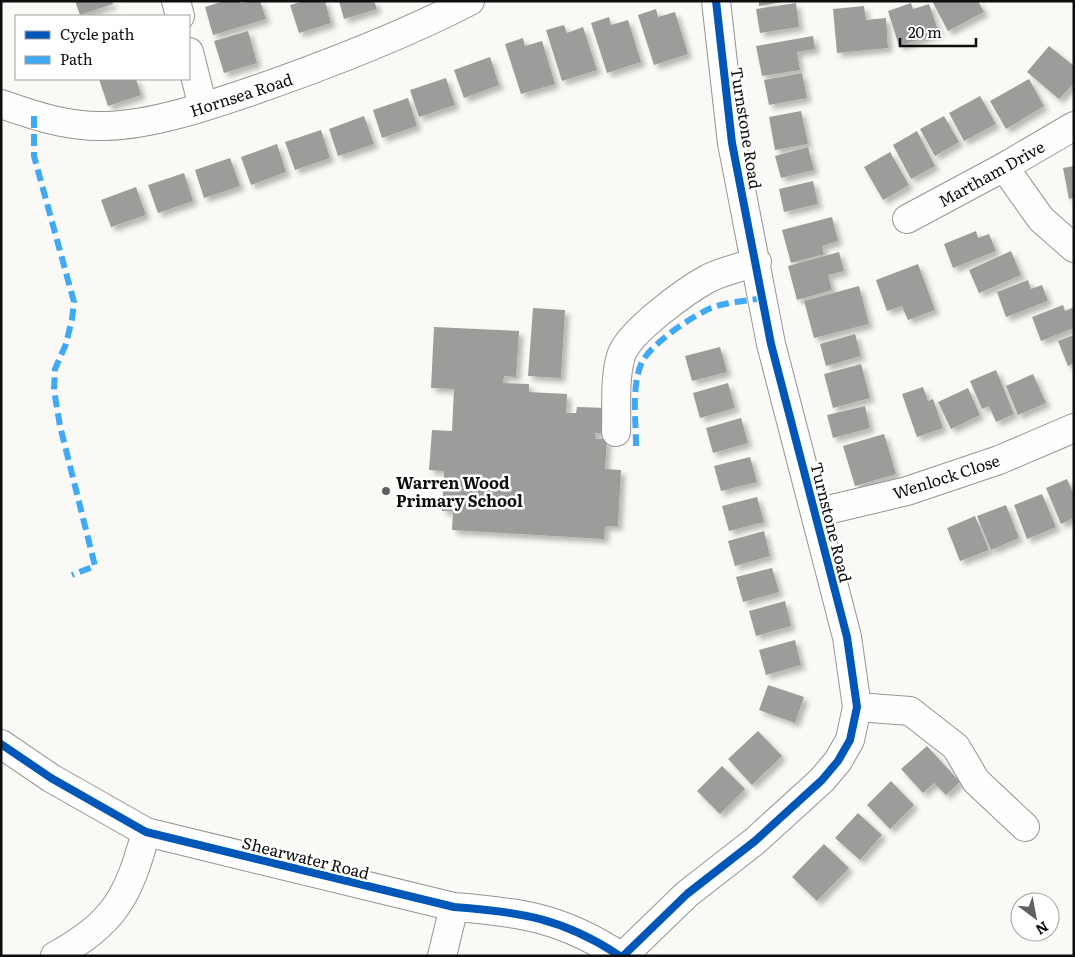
<svg xmlns="http://www.w3.org/2000/svg" width="1075" height="957" viewBox="0 0 1075 957" font-family="Literata,serif">
  <style>
    .building { fill: #9e9c9a; filter: url(#shadow) }
    .lines { fill: none; stroke-linecap: round; stroke-linejoin: round }
    .minor-casing { stroke: #949492; stroke-width: 30 }
    .minor { stroke: #fefefe; stroke-width: 28 }
    .quiet { stroke: #3fa9f5; stroke-width: 6; stroke-dasharray: 12 6; stroke-linecap: butt }
    .cycleway-casing { stroke: #fff; stroke-width: 11 }
    .cycleway { stroke: #0057b8; stroke-width: 8 }
    .poi-dot { fill: #61605f; stroke: #fff; stroke-width: 2 }
    .labels { text-anchor: middle; dominant-baseline: central; stroke-width: 5; stroke-linejoin: round; paint-order: stroke }
    .street-label { font-size: 16px; fill: #0e0e0e; stroke: #fff }
    .poi-label { font-size: 16px; font-weight: bold; fill: #0e0e0e; stroke: #fff; text-anchor: start }
  </style>
  <defs>
    <filter id="shadow"><feDropShadow dx="4.5" dy="4.5" stdDeviation="2.5" flood-color="#0004"/></filter>
  </defs>
  <rect width="100%" height="100%" fill="#faf9f5"/>
  <path class="building" d="M75,1H112L113,4L80,15Z
    M224,1H240V3L260,1L266,19L213,35L205,7Z
    M304,1H325L331,23L299,33L290,5Z
    M339,1H374L377,9L344,19Z
    M759,1H782L783,2L759,6Z
    M932,1H978L984,12L948,31Z
    M796,3L799,27L760,33L756,9Z
    M911,3L913,9L929,4L939,33L899,46L888,11Z
    M864,6L866,20L886,18L888,48L837,53L833,9Z
    M656,9L658,17L675,12L688,54L654,65L638,15Z
    M609,17L611,25L628,20L641,62L607,73L591,23Z
    M564,25L567,33L583,27L597,70L562,81L546,30Z
    M248,31L257,63L224,73L214,41Z
    M813,36L815,49L797,52L800,70L762,76L756,46Z
    M523,38L525,46L542,41L555,84L521,94L505,44Z
    M1049,46L1074,66V83L1059,99L1027,72Z
    M490,57L499,85L464,98L454,70Z
    M802,73L807,98L769,105L764,80Z
    M446,78L455,105L419,117L410,90Z
    M99,79H136L141,95L108,106Z
    M1029,79L1044,106L1006,129L990,101Z
    M980,96L996,124L964,141L949,113Z
    M408,98L417,126L382,138L373,110Z
    M801,111L808,144L775,150L769,117Z
    M364,116L374,144L338,156L329,129Z
    M944,116L959,142L935,156L920,129Z
    M321,130L330,158L295,170L285,142Z
    M917,131L935,166L911,179L893,145Z
    M277,144L286,172L251,185L241,157Z
    M808,147L814,170L781,178L775,156Z
    M890,152L909,185L883,200L864,167Z
    M230,158L240,186L204,198L195,170Z
    M1074,166V198L1069,199L1063,168Z
    M184,173L193,201L158,213L148,185Z
    M813,181L818,204L784,212L779,189Z
    M136,187L146,215L111,227L101,200Z
    M832,217L838,241L822,246L824,254L791,263L782,230Z
    M976,231L978,238L989,234L996,251L953,268L944,244Z
    M1011,251L1021,275L979,293L969,270Z
    M839,252L844,271L828,275L832,290L797,300L788,266Z
    M918,264L935,310L908,320L902,306L887,311L876,280Z
    M1028,280L1031,289L1042,285L1048,301L1006,317L997,292Z
    M859,286L869,324L814,338L804,301Z
    M1063,305L1065,311L1074,307V328L1041,341L1032,317Z
    M533,308L565,310L561,378L528,376Z
    M434,327L519,331L516,377L504,376L503,383L529,384V392L567,394L566,413H576L577,407L609,408L608,434L595,433V439H607L605,469L621,470L618,526H605L604,539L452,530L453,511H442L444,471L429,470L432,430L452,431L454,389L431,388Z
    M855,334L861,356L826,366L820,344Z
    M1074,335V363L1068,366L1058,341Z
    M720,347L727,372L692,381L685,356Z
    M861,364L870,398L833,408L824,374Z
    M996,370L1014,414L996,422L989,406L982,409L970,381Z
    M1033,374L1046,403L1018,415L1006,386Z
    M728,383L735,408L700,418L693,393Z
    M923,387L928,401L933,399L943,428L917,437L902,394Z
    M968,388L980,415L951,429L938,402Z
    M865,406L870,428L833,438L827,415Z
    M741,418L748,443L713,453L706,428Z
    M884,434L896,474L855,486L843,446Z
    M750,457L757,482L721,491L714,466Z
    M1067,479L1074,495V518L1061,524L1046,488Z
    M1042,494L1056,527L1027,539L1014,505Z
    M757,497L764,522L729,531L722,506Z
    M1006,505L1019,538L991,550L977,516Z
    M975,516L989,550L960,561L947,528Z
    M764,531L770,556L735,566L728,541Z
    M772,568L779,592L743,602L736,577Z
    M785,601L791,626L756,636L749,611Z
    M795,640L801,665L766,675L759,650Z
    M768,685L804,697L795,723L759,710Z
    M758,731L782,756L752,785L728,759Z
    M927,746L960,782L946,795L934,783L923,793L901,769Z
    M722,766L745,789L720,814L697,791Z
    M891,781L914,805L890,829L867,805Z
    M858,813L882,835L860,860L835,838Z
    M824,844L849,868L817,901L792,877Z"/>
  <g class="lines">
    <g class="minor-casing">
      <path id="minor" d="M176,1L180,16
        M189,52L203,107
        M1,104C35,116 68,127 105,126C152,125 208,106 252,91C327,65 400,37 470,1
        M1004,167L1041,219L1074,248
        M907,219L1004,167L1074,126
        M616,432C617,408 614,379 621,356C628,332 687,290 709,278C724,271 741,267 757,262
        M815,513L907,491L999,460L1074,428
        M857,707L910,711L956,747L976,781L1025,827
        M1,744L51,778L146,832L454,907C520,912 563,918 620,956
        M55,956C115,922 128,898 146,832
        M442,956L454,907
        M623,956L687,894L755,841L822,780L838,761L850,740L857,707L847,637L771,344L732,143L716,1"/>
    </g>
    <use href="#minor" class="minor"/>
    <path class="quiet" d="M34,116V156L74,302L72,319L66,344L55,369L54,390L60,426L95,566L72,575
      M636,446C636,420 631,386 642,362C651,344 692,316 711,308C726,302 747,301 763,298"/>
    <g class="cycleway-casing">
      <path id="cycleway" d="M1,744L51,778L146,832L454,907C520,912 563,918 620,956
        M623,956L687,894L755,841L822,780L838,761L850,740L857,707L847,637L771,344L732,143L716,1"/>
    </g>
    <use href="#cycleway" class="cycleway"/>
  </g>
  <circle class="poi-dot" cx="386" cy="491" r="5"/>
  <g class="labels">
    <g class="street-label">
      <text transform="translate(241 94) rotate(-18)">Hornsea Road</text>
      <text transform="translate(747 128) rotate(81)">Turnstone Road</text>
      <text transform="translate(991 173) rotate(-29)">Martham Drive</text>
      <text transform="translate(946 476) rotate(-18)">Wenlock Close</text>
      <text transform="translate(832 522) rotate(76)">Turnstone Road</text>
      <text transform="translate(306 857) rotate(14)">Shearwater Road</text>
    </g>
    <g class="poi-label">
      <text x="396" y="482">Warren Wood<tspan x="396" dy="18">Primary School</tspan></text>
    </g>
  </g>
  <rect width="1075" height="957" fill="none" stroke="#0e0e0e" stroke-width="5"/>
  <rect x="15" y="15" width="175" height="65" fill="#ffffff" stroke="#9f9f9f"/>
  <rect x="25" y="31" width="25" height="8" fill="#0057b8" stroke="#9f9f9f"/>
  <text x="60" y="40" font-size="15" fill="#0e0e0e">Cycle path</text>
  <rect x="25" y="56" width="25" height="8" fill="#3fa9f5" stroke="#9f9f9f"/>
  <text x="60" y="65" font-size="15" fill="#0e0e0e">Path</text>
  <g transform="translate(1035 917) rotate(148)"><circle r="24" fill="#ffffff" stroke="#9f9f9f"/>
  <path d="M0-4L9 19L0 12L-9 19Z" fill="#61605f"/>
  <text y="-8" font-size="14" font-weight="bold" text-anchor="middle" fill="#0e0e0e">N</text>
  </g>
  <path d="M900 38v8h76v-8" fill="none" stroke="#0e0e0e" stroke-width="2.5"/>
  <text x="908" y="38" font-size="15" fill="#0e0e0e" stroke="#ffffff" stroke-width="4" paint-order="stroke">20 m</text>
</svg>
